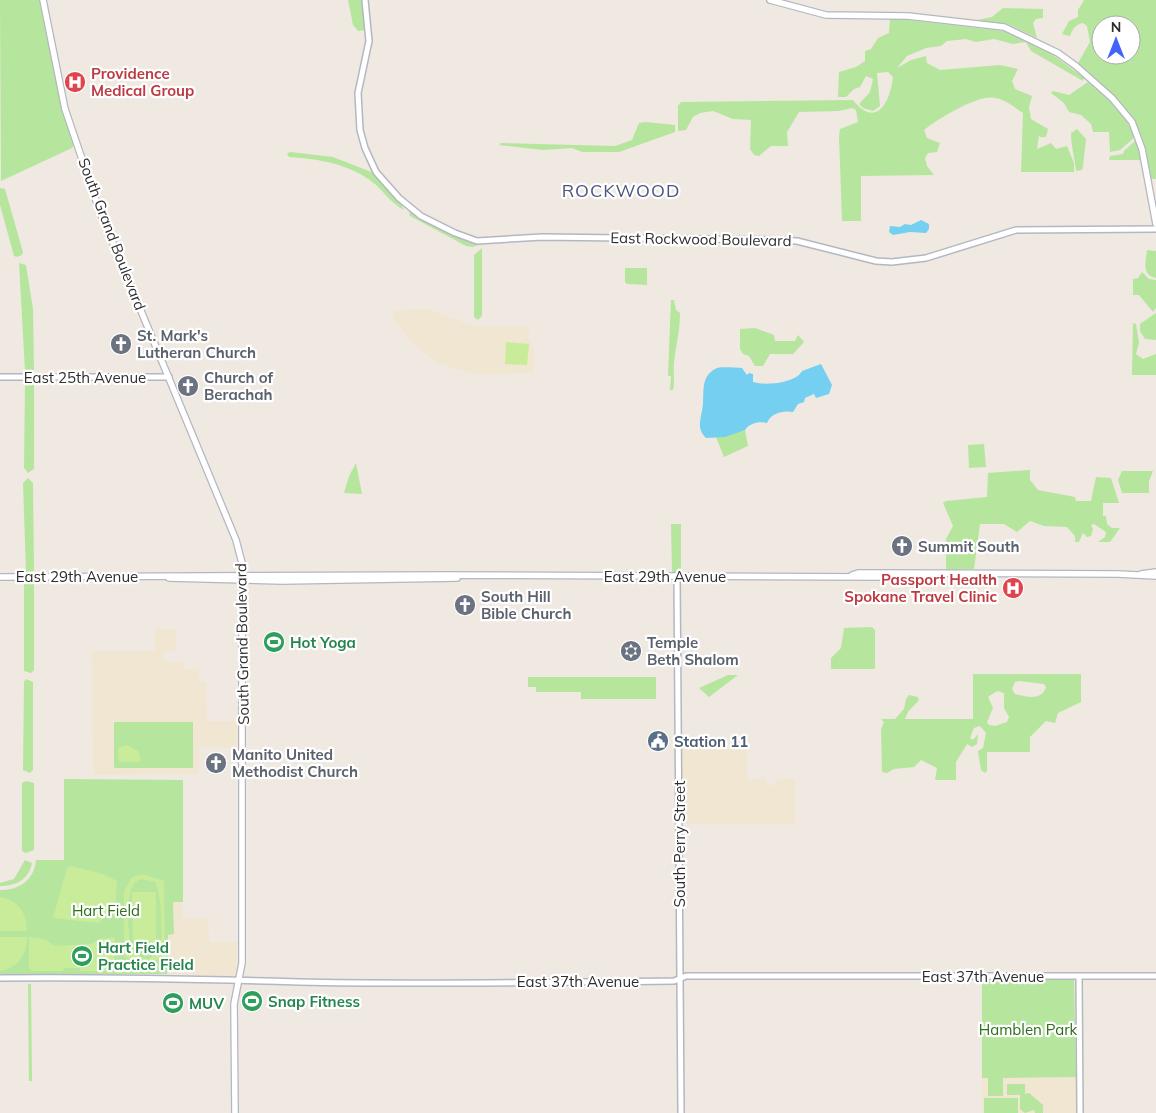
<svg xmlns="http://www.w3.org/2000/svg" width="1156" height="1113" viewBox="0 0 1156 1113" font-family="Mulish,sans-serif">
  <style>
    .education { fill: #f0e6d1 }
    .green { fill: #b6e59e; fill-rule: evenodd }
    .pitch { fill: #c9ec9a; fill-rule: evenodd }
    .water { fill: #75cff0 }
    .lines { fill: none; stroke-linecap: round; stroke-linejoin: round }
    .tertiary-casing { stroke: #b4b7c1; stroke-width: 8 }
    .secondary-casing { stroke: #b4b7c1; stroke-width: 8 }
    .tertiary { stroke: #fff; stroke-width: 5 }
    .secondary { stroke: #fff; stroke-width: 5.5 }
    .labels { text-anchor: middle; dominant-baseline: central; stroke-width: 4.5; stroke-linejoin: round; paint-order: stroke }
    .health-label { font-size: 15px; font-weight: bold; fill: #be3a42; stroke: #fff; text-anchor: start }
    .street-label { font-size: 15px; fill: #2e2e2e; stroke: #fff }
    .worship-label { font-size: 15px; font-weight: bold; fill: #5b616d; stroke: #fff; text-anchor: start }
    .leisure-label { font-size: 15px; font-weight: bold; fill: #27864d; stroke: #fff; text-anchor: start }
    .service-label { font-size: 15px; font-weight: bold; fill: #4e5e75; stroke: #fff; text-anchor: start }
    .park-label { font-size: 15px; fill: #2c6e1b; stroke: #fff }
    .quarter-label { font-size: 18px; letter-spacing: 1px; fill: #4d5680; stroke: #fff }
  </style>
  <rect width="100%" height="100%" fill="#efe9e1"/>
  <path class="education" d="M428,309L473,326H529L528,339L534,347V373L472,374L436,362L411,342L393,318V312L397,310Z
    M155,629H176V651L164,652V662H184V669H199V681L206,682L207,721H239V748L199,747V774L95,775L93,772L92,651H155Z
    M680,749H747V779H766L767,784L772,786L780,779H795V824H681Z
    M173,902H183V918H208L209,942H238L237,967L234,976L167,974L168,934H174Z
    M1076,1077V1113H982V1078Z"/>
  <path class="green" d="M0,0H39L62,108L74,145L72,148L1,181Z
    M348,0H362L367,30L358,31L353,25Z
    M1084,0H1156V179H1150C1147,164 1146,148 1140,133C1129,104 1100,84 1078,63L1090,42L1087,26L1083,23C1075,25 1073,28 1070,36L1062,34L1069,21L1078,17V10ZM1101,25H1131V55H1101Z
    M1003,8L1043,9V18L1036,19L1033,23L1037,38L1010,25L977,20L992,17Z
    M890,18L1011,32L1048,51L1084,78L1083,81L1031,51L1026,42L1013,44L994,39L976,42L966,39L947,41L941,46L926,48L907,56L897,68L911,60L926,56L927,63L940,70L1000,65L1018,69L1012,81L1015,89L1032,96L1029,107L1031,119L1048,129L1046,137H1040L1039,135L1037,149L1051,143L1056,149L1067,146L1074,163V172H1021L1023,113C1015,108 1005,99 995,98C978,94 938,119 924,130L927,138L940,143L937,152L928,153L925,158L927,166L934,175L861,176V221H842L839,137L840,129L858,122L856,110L852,108L839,111L799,112L787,132L788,146H771L759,156L754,155L750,149L751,120L733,119L713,111L700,113L693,117L686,130L678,131V106L681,102L853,100C876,129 890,103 893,77L888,72L877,73L880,106L873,111L863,108L859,104L870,92L873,79L866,76L860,87L854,89L846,97H838L839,72L856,67L865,61V51L871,49L878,38L889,33Z
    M1088,82L1121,111L1135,137L1120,150L1110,152L1109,132H1093L1091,124L1081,115L1069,112L1064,103L1051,93L1053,91L1069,95Z
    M645,122L675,125V132L619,152H582L572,148L543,150L499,145L501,143L615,146L632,140L639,123Z
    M1077,129L1086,139L1083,167L1082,170L1076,171C1075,158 1071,147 1071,133Z
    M1136,140L1141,160H1109L1110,156L1123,154L1124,151Z
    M290,152L333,157L374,173L401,204L404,210C392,204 384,192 375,184C351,164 319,159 289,157L287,154Z
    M0,188L5,189L23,252L22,255L17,257L14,256L0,205Z
    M409,211L455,236L472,243L482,244L472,247L466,246L410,216Z
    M482,248V316L478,320L474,317V255Z
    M1147,250L1156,251V278C1141,275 1146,261 1147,250Z
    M19,263L26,265L33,309L34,371L32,374L25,371Z
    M625,268H647V285L627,284L625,282Z
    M1142,272L1149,279L1156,280V308L1153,312L1139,295H1133V279L1138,278Z
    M671,300H674L676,310L680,313C680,331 676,345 674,362C673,371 675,381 673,390H670L671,376H668Z
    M1156,313V340L1145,339L1140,331V324Z
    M1133,323L1136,324L1139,343L1136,354L1143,359L1156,354V375H1132Z
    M755,328L774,335L775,341H795L798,335L804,342L793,354H770L763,366H755L749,356L743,354L740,349V329Z
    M29,381L34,384V469L28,473L24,468L25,384Z
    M745,430L748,446L724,457L716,437Z
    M984,444L986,467L969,468L968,445Z
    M356,463L362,494L344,493L349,476Z
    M1030,470V480L1038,490L1075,497L1076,501H1091L1096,477L1111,478L1119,503H1103V516H1106L1107,524L1112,528H1120L1110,542H1098L1105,537L1106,532L1094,524L1091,525L1093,529L1091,536L1087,537L1083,533L1079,542H1075V536L1067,527L1044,526L1030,521L1017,532L1004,524H980L974,569L946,570V539L953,526L943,503L946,501L987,497L988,473Z
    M1122,471H1153L1149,481V493H1122L1118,480Z
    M28,478L33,483L34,571L26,572L23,483Z
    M671,524H681V572H672Z
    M24,582H34V670L31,673L24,671Z
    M872,627L875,630V669H831V658L841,648L844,628Z
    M973,674H1081V702L1058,713L1055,723L1046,721L1030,737V752H987V771L985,773L981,770L978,751L983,748L986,733L980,726L974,728L970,738L973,740L978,734L977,744L972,747L967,744L956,762V780H935L937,768L921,760L914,767L894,769L887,773L882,772L881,729L884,722L881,719H895L904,709L906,699L909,695L918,697L919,700L908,712L905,719H973ZM1019,681L1044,684L1046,687C1042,701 1026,697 1015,694L1012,689L1015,682ZM997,691L1004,693V708L1009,717L1007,722L995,726L989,725L987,722L993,708L988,697Z
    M728,675H738L709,697L699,688Z
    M528,677H656V699H581V692H536V687H528Z
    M26,679L33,682V770L30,773L23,770L24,682Z
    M114,722H193V768H114Z
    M64,779L183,780V902H173L174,934L168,935L167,974H0V890C20,890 34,880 36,860H64Z
    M26,781L34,783V850L26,853L22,851V783Z
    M25,860L32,863C29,880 15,886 0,886V883L14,879Z
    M982,978H1074L1076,1077L1003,1078V1096H988V1078H1003H982Z
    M28,984H31L32,1081H29Z
    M1007,1084H1025V1094L1029,1093L1043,1105V1113H1035L1034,1110L1025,1113L1020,1109V1095H1007Z
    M984,1098H1018V1113H984Z"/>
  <path class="pitch" d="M506,342L529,344L527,365L505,364Z
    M126,745L138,751L141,762H119L118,748Z
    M71,866L103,874L117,881L115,909L98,923L53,918L67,868Z
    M142,874L164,881L165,957L145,964L124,957V891L132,877ZM141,879L155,882C161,891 164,940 159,950C156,955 151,958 146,959L135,955L134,954L137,955L139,951L134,948L132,952L130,946C129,929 122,886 141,879Z
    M132,892H156V947H133Z
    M0,897C18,900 27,913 27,931H0Z
    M0,937H27C27,955 18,968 0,971Z
    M29,937L44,939L55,946L91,944L100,939L115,937L114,969L112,971H80V968H64L63,971H32L29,968Z"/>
  <path class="water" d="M921,220L929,224V229L926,233L910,232L893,235L889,232L890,226L900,227L905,224L911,225Z
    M821,364L832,385L829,394L816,398L814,394L805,398L804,402L798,404L793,412C783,410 771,413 767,423C760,421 749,423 745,430L725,437L706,438C695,427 702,417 703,404C704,391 701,377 715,369C720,366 735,368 742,368L747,375L749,373L753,374V382C766,386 796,383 802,371Z"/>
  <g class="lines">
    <g class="tertiary-casing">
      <path id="tertiary" d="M365,0L369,41L358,93L360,130L365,148L376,172L399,198L421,216L455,233L477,241L542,237L777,240L797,241L876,261L892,262L926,258L1016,230L1156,229
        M0,377H169
        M677,576L681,1113
        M1079,976L1080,1113
        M0,978C100,977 199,979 299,982C424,985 549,982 674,981L686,976H1156"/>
    </g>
    <g class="secondary-casing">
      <path id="secondary" d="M43,0L65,109L100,212L236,540L242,563V963L234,1004L235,1113
        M770,0L826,15L908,16L1004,27L1058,53L1076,66L1112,98L1132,122L1142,149L1156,224
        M1141,574L1156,572
        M852,575L858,573H878L1118,574L1156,576
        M0,577L446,575L878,577L890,574
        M169,578L282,581L457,578"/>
    </g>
    <use href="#tertiary" class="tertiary"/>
    <use href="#secondary" class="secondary"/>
  </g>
  <defs>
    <g id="hospital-disc" transform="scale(1.125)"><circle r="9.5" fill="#e0444e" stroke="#fff"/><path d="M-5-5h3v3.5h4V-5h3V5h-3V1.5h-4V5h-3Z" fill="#fff"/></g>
    <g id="church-disc" transform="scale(1.125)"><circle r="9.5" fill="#6b7280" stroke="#fff"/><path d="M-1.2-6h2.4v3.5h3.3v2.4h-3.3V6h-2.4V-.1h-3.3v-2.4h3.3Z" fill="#fff"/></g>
    <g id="stadium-disc" transform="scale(1.125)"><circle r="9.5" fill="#2e9e5b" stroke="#fff"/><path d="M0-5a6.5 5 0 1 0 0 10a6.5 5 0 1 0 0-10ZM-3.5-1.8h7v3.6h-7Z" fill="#fff"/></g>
    <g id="synagogue-disc" transform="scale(1.125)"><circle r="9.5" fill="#6b7280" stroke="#fff"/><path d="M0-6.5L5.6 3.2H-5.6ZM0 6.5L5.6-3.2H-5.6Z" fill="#fff"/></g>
    <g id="civic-disc" transform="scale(1.125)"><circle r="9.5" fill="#5c6f8a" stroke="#fff"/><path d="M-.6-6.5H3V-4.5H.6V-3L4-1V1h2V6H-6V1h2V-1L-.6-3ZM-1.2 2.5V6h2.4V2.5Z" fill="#fff"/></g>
  </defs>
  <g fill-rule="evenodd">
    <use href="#hospital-disc" x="75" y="82"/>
    <use href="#church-disc" x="121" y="344"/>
    <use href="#church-disc" x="188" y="386"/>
    <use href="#church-disc" x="902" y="546"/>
    <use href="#hospital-disc" x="1013" y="588"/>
    <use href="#church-disc" x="465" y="605"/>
    <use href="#stadium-disc" x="274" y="642"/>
    <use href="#synagogue-disc" x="631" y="651"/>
    <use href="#civic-disc" x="658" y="741"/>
    <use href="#church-disc" x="216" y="763"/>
    <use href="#stadium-disc" x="82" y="956"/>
    <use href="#stadium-disc" x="252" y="1001"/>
    <use href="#stadium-disc" x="173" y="1003"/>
  </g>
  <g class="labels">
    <g class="health-label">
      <text x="91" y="73">Providence<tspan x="91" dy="17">Medical Group</tspan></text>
      <text x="997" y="579" text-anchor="end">Passport Health<tspan x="997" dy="17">Spokane Travel Clinic</tspan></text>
    </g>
    <g class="street-label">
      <text transform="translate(112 234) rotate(69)">South Grand Boulevard</text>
      <text transform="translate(701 239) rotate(1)">East Rockwood Boulevard</text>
      <text x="85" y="377">East 25th Avenue</text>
      <text x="77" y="576">East 29th Avenue</text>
      <text x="665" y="576">East 29th Avenue</text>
      <text transform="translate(242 644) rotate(-91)">South Grand Boulevard</text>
      <text transform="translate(679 844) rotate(-90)">South Perry Street</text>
      <text x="983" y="976">East 37th Avenue</text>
      <text x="578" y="981">East 37th Avenue</text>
    </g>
    <g class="worship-label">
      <text x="137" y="335">St. Mark's<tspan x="137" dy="17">Lutheran Church</tspan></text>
      <text x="204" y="377">Church of<tspan x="204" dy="17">Berachah</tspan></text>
      <text x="918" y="546">Summit South</text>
      <text x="481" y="596">South Hill<tspan x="481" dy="17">Bible Church</tspan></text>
      <text x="647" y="642">Temple<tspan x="647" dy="17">Beth Shalom</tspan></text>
      <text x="232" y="754">Manito United<tspan x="232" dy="17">Methodist Church</tspan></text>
    </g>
    <g class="leisure-label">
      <text x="290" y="642">Hot Yoga</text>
      <text x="98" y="947">Hart Field<tspan x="98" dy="17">Practice Field</tspan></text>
      <text x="268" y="1001">Snap Fitness</text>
      <text x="189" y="1003">MUV</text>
    </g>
    <g class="service-label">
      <text x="674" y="741">Station 11</text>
    </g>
    <g class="park-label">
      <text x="106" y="910">Hart Field</text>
      <text x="1028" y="1029">Hamblen Park</text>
    </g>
    <g class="quarter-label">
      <text x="621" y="190">ROCKWOOD</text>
    </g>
  </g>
  <g transform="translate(1116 40)"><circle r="24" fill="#ffffff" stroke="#ababab"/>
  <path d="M0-4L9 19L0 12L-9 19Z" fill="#4264fb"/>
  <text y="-8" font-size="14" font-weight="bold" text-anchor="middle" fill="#2e2e2e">N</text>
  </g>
</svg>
